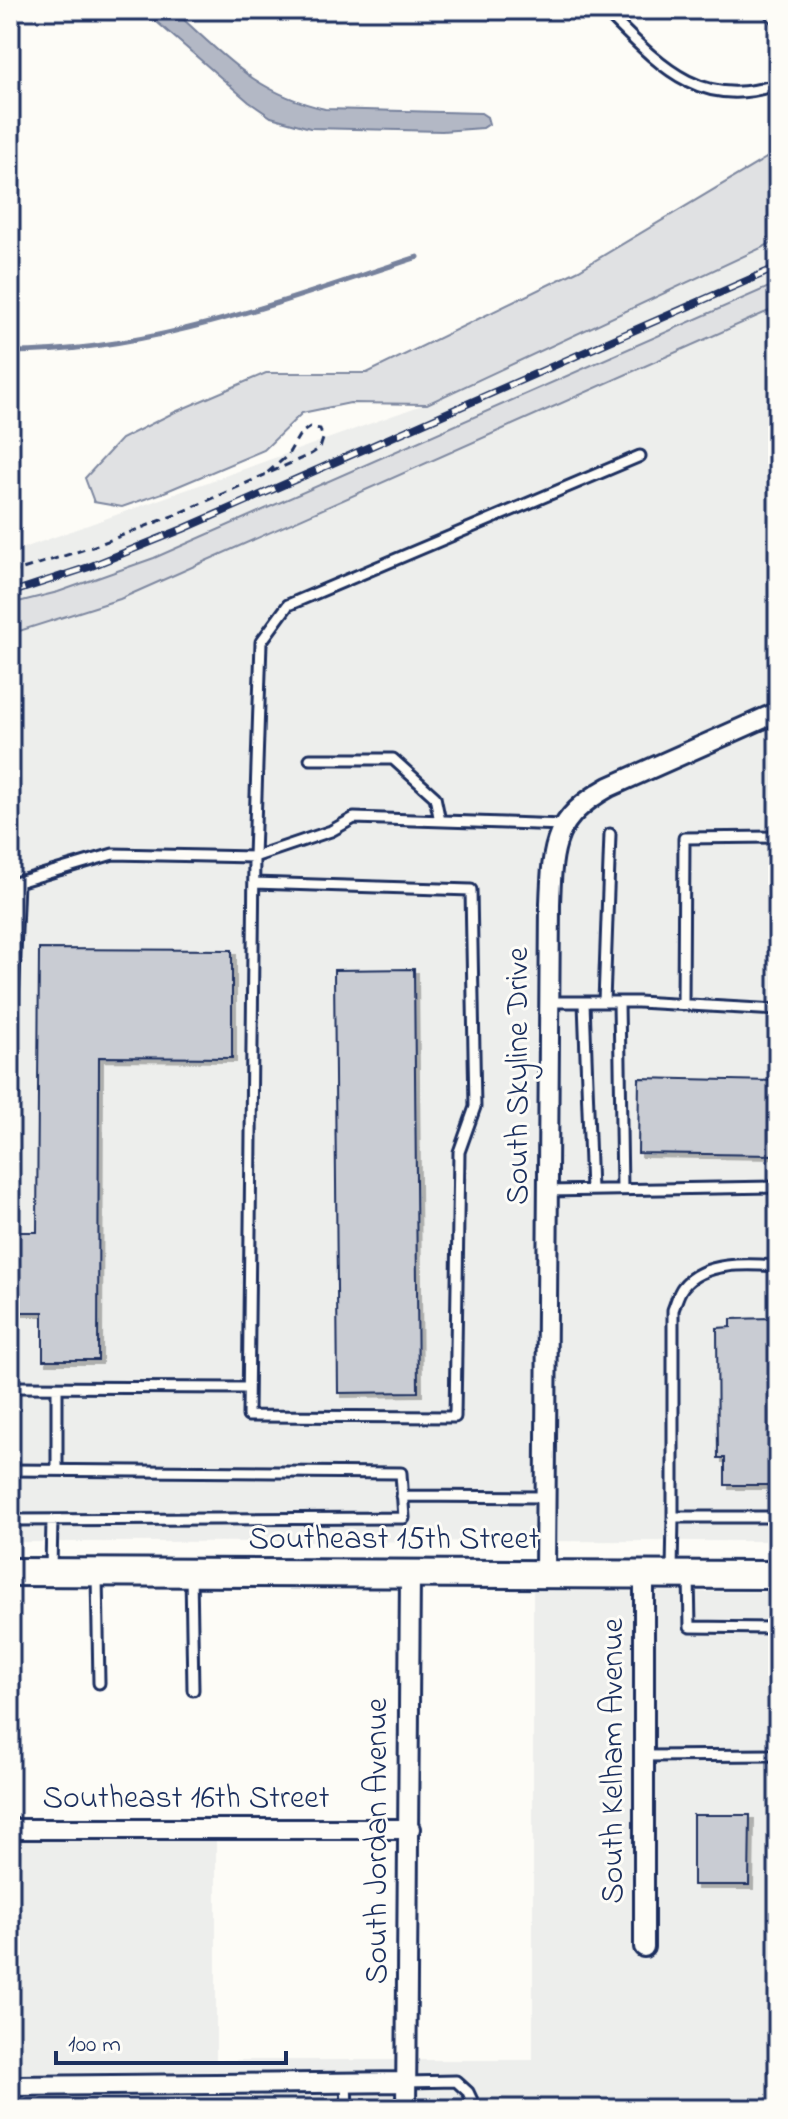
<svg xmlns="http://www.w3.org/2000/svg" width="788" height="2119" viewBox="0 0 788 2119" font-family="'Indie Flower',sans-serif">
  <style>
    .built { fill: #edeeec }
    .green { fill: #e0e1e3; stroke: #7e88a0; stroke-width: 2 }
    .water { fill: #b3b8c5; stroke: #76819c; stroke-width: 2 }
    .lines { fill: none; stroke-linecap: round; stroke-linejoin: round }
    .stream { stroke: #76819c; stroke-width: 5 }
    .building { fill: #c9ccd3; stroke: #1b2f5e; stroke-width: 2; filter: url(#shadow) }
    .lane-casing { stroke: #1b2f5e; stroke-width: 15 }
    .street-casing { stroke: #1b2f5e; stroke-width: 24 }
    .secondary-casing { stroke: #1b2f5e; stroke-width: 32 }
    .path { stroke: #1b2f5e; stroke-width: 3; stroke-dasharray: 8 6; stroke-linecap: butt }
    .lane { stroke: #fdfcf7; stroke-width: 9 }
    .street { stroke: #fdfcf7; stroke-width: 18 }
    .secondary { stroke: #fdfcf7; stroke-width: 26 }
    .rail-casing { stroke: #1b2f5e; stroke-width: 8 }
    .rail { stroke: #fdfcf7; stroke-width: 5; stroke-dasharray: 15; stroke-linecap: butt }
    .labels { text-anchor: middle; dominant-baseline: central; stroke-width: 6; stroke-linejoin: round; paint-order: stroke }
    .street-label { font-size: 32px; fill: #1b2f5e; stroke: #fdfcf7 }
  </style>
  <defs>
    <filter id="shadow"><feDropShadow dx="4" dy="4" stdDeviation="0" flood-color="#0004"/></filter>
  </defs>
  <rect width="100%" height="100%" fill="#fdfcf7"/>
  <filter id="ink" filterUnits="userSpaceOnUse"><feTurbulence type="fractalNoise" baseFrequency=".0125" numOctaves="2"/><feDisplacementMap in="SourceGraphic" scale="16" xChannelSelector="R" yChannelSelector="G"/><feConvolveMatrix kernelMatrix="1 2 1 2 8 2 1 2 1" color-interpolation-filters="sRGB"/></filter>
  <g filter="url(#ink)">
    <path class="built" d="M778,240V300L153,558L58,592L10,604V553L436,400Z
      M778,305V1541L10,1542V634L120,599Z
      M533,1591L778,1592V2109H262L261,2071L10,2073V1838L216,1840V2060H533Z"/>
    <path class="green" d="M778,151V240L427,404L350,403L302,413L264,450L162,493L122,507L94,502L85,478L121,439L175,412L266,373H367L579,270Z
      M778,283V307L120,599L10,634V604L58,592L154,558Z"/>
    <path class="water" d="M143,10H173C225,56 255,93 325,109L481,113L487,117L489,124L483,128L442,131L310,128L271,117L249,102Z"/>
    <g class="lines">
      <path class="stream" d="M10,352C151,352 285,300 418,257"/>
    </g>
    <path class="building" d="M39,949L232,950V1058L99,1057L98,1360H43V1312H16L17,1232H37Z
      M414,969L418,1392L338,1393L334,970Z
      M639,1078L778,1081V1155L638,1153Z
      M773,1318V1328H778V1485H725V1458H718L717,1328L731,1327V1319Z
      M775,1794H778V1892H775Z
      M693,1815H750L749,1885H693Z
      M775,1901H778V1931H775Z"/>
    <g class="lines">
      <g class="lane-casing">
        <path id="lane" d="M604,10C656,61 698,113 778,84
          M767,10L778,21
          M310,759H393L435,797L440,821
          M564,825L354,818L331,831L254,857L261,642L288,605L640,456
          M550,1002H638L778,1010
          M604,1002L610,834
          M619,1002L622,1189
          M584,1003L591,1190
          M683,1005L684,838L778,837
          M10,1076L18,882L113,854L254,857L248,1416L455,1417L459,1152L475,1107L471,890L254,883
          M548,1191L778,1187
          M10,1387L248,1388
          M57,1388V1470
          M10,1470L401,1473L404,1518L10,1520
          M402,1496L546,1497
          M673,1517V1310C676,1303 678,1293 683,1287C703,1261 749,1264 778,1266
          M51,1569L52,1520
          M672,1571L673,1517H778
          M191,1574L193,1690
          M97,1576L99,1683
          M689,1577L690,1627L778,1628
          M644,1756L778,1755
          M346,2082L347,2109
          M406,2082L456,2081L468,2092L476,2109"/>
      </g>
      <g class="street-casing">
        <path id="street" d="M545,1574L550,904C552,844 554,818 609,787L778,712
          M644,1574V1947
          M10,1829H410
          M10,2086L406,2082
          M406,2109L410,1574"/>
      </g>
      <g class="secondary-casing">
        <path id="secondary" d="M10,1572L778,1575"/>
      </g>
      <path class="path" d="M10,573L92,547L180,513L311,454L320,448L323,439L320,429L310,427L300,434L287,456L267,473"/>
      <use href="#lane" class="lane"/>
      <use href="#street" class="street"/>
      <use href="#secondary" class="secondary"/>
      <g class="rail-casing">
        <path id="rail" d="M10,593L89,567L183,529L778,267"/>
      </g>
      <use href="#rail" class="rail"/>
    </g>
  </g>
  <g class="labels">
    <g class="street-label">
      <text transform="translate(519 1076) rotate(-90)">South Skyline Drive</text>
      <text x="394" y="1540">Southeast 15th Street</text>
      <text transform="translate(614 1761) rotate(-90)">South Kelham Avenue</text>
      <text x="186" y="1799">Southeast 16th Street</text>
      <text transform="translate(378 1841) rotate(-90)">South Jordan Avenue</text>
    </g>
  </g>
  <rect width="788" height="2119" fill="none" stroke="#fdfcf7" stroke-width="40"/>
  <rect x="20" y="20" width="748" height="2079" fill="none" stroke="#1b2f5e" stroke-width="3" filter="url(#ink)"/>
  <path d="M56 2051v12h230v-12" fill="none" stroke="#1b2f5e" stroke-width="4"/>
  <text x="68" y="2051" font-size="24" fill="#1b2f5e" stroke="#fdfcf7" stroke-width="6" paint-order="stroke">100 m</text>
</svg>
